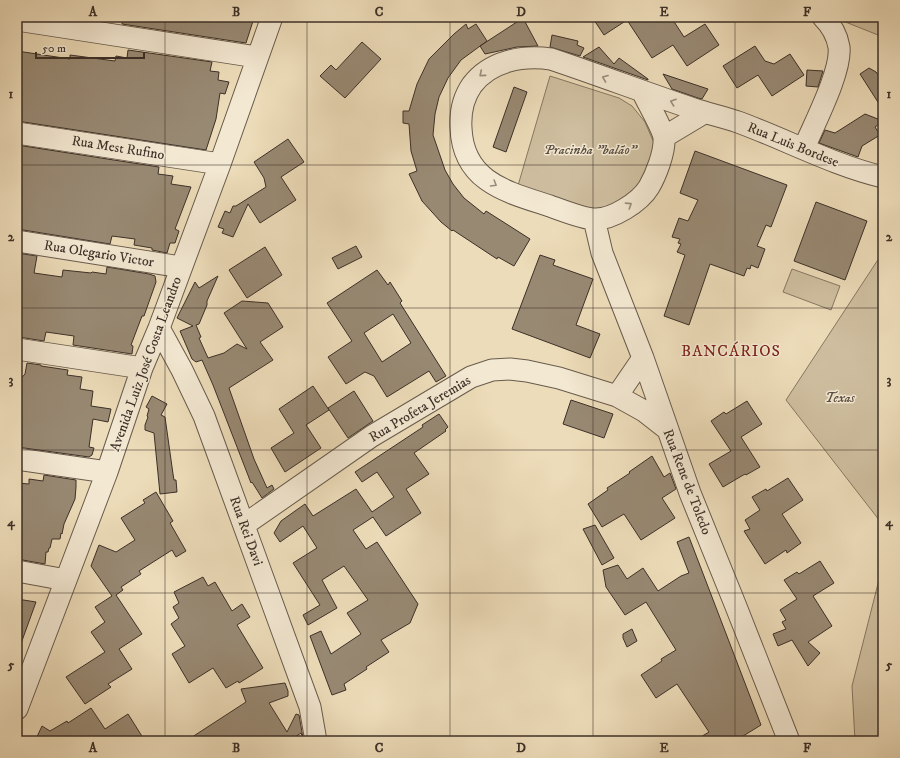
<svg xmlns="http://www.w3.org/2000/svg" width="900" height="758" viewBox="0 0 900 758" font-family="'IM FELL DW Pica',serif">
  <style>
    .green { fill: #cfbfa0; stroke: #867864 }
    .building { fill: #988973; stroke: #3c3028; fill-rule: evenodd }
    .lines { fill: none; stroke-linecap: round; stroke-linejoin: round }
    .minor-casing { stroke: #685b4c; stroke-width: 23 }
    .minor { stroke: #f3e8d2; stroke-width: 21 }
    .oneway { stroke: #988c7d }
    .grid { fill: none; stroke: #3c3028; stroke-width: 1; stroke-opacity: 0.55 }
    .labels { text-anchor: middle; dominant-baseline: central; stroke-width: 3; stroke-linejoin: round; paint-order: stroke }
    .street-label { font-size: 14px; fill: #3c3028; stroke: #f3e8d2 }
    .park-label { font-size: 14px; font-style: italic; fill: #594d40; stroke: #f3e8d2 }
    .quarter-label { font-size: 16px; letter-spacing: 1px; fill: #7a1f14; stroke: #f3e8d2 }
    .neatline { fill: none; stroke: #3c3028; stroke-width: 1.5 }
    .grid-label { font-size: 13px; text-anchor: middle; font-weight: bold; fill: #3c3028 }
  </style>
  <rect width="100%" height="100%" fill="#eddcb9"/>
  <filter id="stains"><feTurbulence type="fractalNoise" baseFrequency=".005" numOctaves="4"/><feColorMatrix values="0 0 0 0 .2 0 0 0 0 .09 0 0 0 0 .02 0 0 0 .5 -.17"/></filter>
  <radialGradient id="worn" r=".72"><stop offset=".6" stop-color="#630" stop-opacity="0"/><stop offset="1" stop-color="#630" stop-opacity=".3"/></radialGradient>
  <path class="green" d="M833,17H883V37Z
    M550,76L619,98L632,106L645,122L654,143L655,161L641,192L592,213L517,189Z
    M883,252V525L786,400Z
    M792,269L840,286L831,310L783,292Z
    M883,564V741H855L852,686Z"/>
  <path class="building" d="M123,17H244V19L253,21L246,43L122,24Z
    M592,17H671L684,37L705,24L719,45L687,66L673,45L652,58L627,20L604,35Z
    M523,18L538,46L517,47L485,54L480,46Z
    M466,24L468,29L476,24L487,41L461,60L448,78L439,97L435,114L433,135L445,170L453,184L464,198L484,214L486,211L530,239L514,266L498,257L497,259L453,230L452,231L441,222L422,201L409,174L417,171L411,151L409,124L403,123V111H409L417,84L429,59L454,34Z
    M552,35L578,41L577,45L584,48L580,56L550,47Z
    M362,42L381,59L345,98L320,76L331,65L336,70Z
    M755,46L765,61L774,64L790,54L804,75L772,96L758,75L737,88L723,66Z
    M599,47L614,64L619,58L648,79V80L583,57Z
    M128,50L212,62L210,71L219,72L218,80L229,82L225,94L220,93L216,119L206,150L17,121V51L70,59V55L115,61L116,56L127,58Z
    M869,68L876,72L883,82V110L860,74Z
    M807,70L823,71L818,87L806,86Z
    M663,74L708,89L702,99L698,98L672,89Z
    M514,87L527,92L506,152L493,147Z
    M865,114L883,121L875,127L880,135L862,146L858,157L819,143L825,130L835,133Z
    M288,139L304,162L281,177L296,200L260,223L248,204L233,237L222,233L224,229L218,227L225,211L230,213L233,206H236L266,187L264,178L254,162Z
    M17,145L159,167L158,174L173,176L171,184L191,187L175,229L179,231L175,243H170L167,253L152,250V248L134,245L135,239L112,236L110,244L17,229Z
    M695,151L787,185L771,227L766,225L757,246L765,249L758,268L751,265L750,269L747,268L744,276L710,264L689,325L664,316L685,255L677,252L681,244L678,243L680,239L672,237L679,218L688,221L698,200L680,193Z
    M816,202L867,221L845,280L794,261Z
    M356,246L362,257L338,269L332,258Z
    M265,247L282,275L247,298L229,270Z
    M17,253L37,256L34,273L62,277L63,270L91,273L92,272L106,274L107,267L149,274L155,276L156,282L144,316H142L131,345L133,346L132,354L73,345L74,336L46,332L44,341L19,337L20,329H17Z
    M540,255L555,260L553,265L593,279L576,325L600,334L590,358L512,329Z
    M377,270L388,285L390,282L402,301L400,303L446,376L436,382L429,371L387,397L374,376L365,372L346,384L328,357L352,341L327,303ZM393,314L411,343L382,362L364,333Z
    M218,276L207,301V305L199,324L196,325L201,337L199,338L208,358L224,353L237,344L247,349L224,313L242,301L268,303L283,327L260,342L273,360L229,388L254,459L267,488L272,485L274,489L262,498L252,482L251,483L213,385L202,360L196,362L192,359L180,331L193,326L177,318L195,282L199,288Z
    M27,363L41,365V366L68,370L67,375L82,377L80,389L93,391L91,406L111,409L108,422L93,419L89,447L94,448L92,455L89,457L17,447V383L25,374Z
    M313,386L329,410L306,425L321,448L285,472L271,448L294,433L279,409Z
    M354,391L373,421L348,438L328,408Z
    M152,396L167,404L161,415L165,417L173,474L174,480H176L177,492L160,494L154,433L145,430V425L148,417L147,416L149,409L146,407Z
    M571,400L613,414L604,438L563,424Z
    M747,401L762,424L741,437L760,467L746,475L745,474L723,487L709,464L731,451L711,421L724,412L726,414Z
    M439,414L448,427L445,430L446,431L414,453L429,474L406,489L421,513L386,536L373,517L353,530L366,549L377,542L418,604L410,623L381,640L389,652L366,667L367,669L344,684L346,690L332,695L310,636L321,631L331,654L361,634L347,613L368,600L344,566L322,580L337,608L308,625L303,615L320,605L293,563L317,548L303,526L280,542L274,533L281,521L305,504L313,516L356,489L372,512L394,497L377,472L362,482L355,472L423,427L422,425Z
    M652,456L664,477L670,473L676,489L662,498L675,518L641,540L624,514L602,527L588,504L608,490L607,488L630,473L629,472Z
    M44,475L76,480V487L75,499L64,524L62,534L61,533L60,539H52L50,548H49L48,552H46L45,564L17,559V483L29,484V479L43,481Z
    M788,478L803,500L782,514L801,543L787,553L786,550L765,564L744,531L750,529L745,520L760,510L752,497L766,489L767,491Z
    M156,492L173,521L170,523L186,551L176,557L172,550L139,571L141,574L121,587L123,590L116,595L142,634L119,649L132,669L108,684L111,687L85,704L66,677L105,652L91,632L105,622L95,607L112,596L91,566L99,545L116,552L135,540L121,518L145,503L143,500Z
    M595,525L614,558L602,565L583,529Z
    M689,537L761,725L735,741H694L709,732L677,684L656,698L641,675L662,661L661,659L676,650L646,602L625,615L606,587L603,570L618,565L627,579L643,568L658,591L681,576L689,573L677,542Z
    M820,561L834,583L813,596L832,626L808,642L820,653L808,666L792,640L778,646L773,634L786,629L782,622L786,620L780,610L797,599L784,580L797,572L799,574Z
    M203,577L208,586L215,582L232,611L242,604L250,617L237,625L263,668L239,683L238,681L226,688L213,668L189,683L172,654L185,646L171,624L179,618L173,607L179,603L174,592Z
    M17,599L36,602L19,649L17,648Z
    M632,629L637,641L627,647L623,638V634Z
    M285,683L288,691V696L269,703L287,732L296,714L299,715L303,738L301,733L292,739L293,741H186L246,702L241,689Z
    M91,708L105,729L128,714L145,741H35L42,726L50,731L67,721L68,723Z"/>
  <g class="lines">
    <g class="minor-casing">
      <path id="minor" d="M17,20L257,57
        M642,91C647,102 663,129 664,138C665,152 656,175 649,187C640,202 612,220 594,219C584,219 561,210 550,206C507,192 463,182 461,128C460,112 463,98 472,85C490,61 522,55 551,59C599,75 646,93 694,109C709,114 724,117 738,122C787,140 833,165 883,177
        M17,133L220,164
        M664,137L704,113
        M804,148C814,124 842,71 839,47C837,35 831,25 823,17
        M594,219L602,253L643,358L690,493L735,604L789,741
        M17,241L181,267
        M159,328L182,370L204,416L310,707L316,741
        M17,349L142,368
        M617,396L643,358
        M17,459L107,472
        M244,525L372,436L471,377L492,370L510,369L527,371L559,378L617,396L644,411L667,429
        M17,571L66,580
        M17,709L107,472L142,368L159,328L220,164L272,17"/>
    </g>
    <use href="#minor" class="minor"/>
  </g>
  <defs><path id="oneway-chevron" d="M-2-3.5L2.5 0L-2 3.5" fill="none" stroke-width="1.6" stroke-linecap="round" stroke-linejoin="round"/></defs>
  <g class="oneway">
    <use href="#oneway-chevron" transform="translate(482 74) rotate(140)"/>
    <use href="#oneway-chevron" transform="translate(605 78) rotate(-159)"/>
    <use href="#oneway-chevron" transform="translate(673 102) rotate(-161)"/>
    <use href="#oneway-chevron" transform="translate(494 184) rotate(31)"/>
    <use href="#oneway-chevron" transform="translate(629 205) rotate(-33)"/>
  </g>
  <path class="grid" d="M165,17V741M307,17V741M450,17V741M593,17V741M735,17V741M17,165H883M17,308H883M17,450H883M17,593H883"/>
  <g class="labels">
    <g class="street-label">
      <text transform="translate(793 145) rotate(22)">Rua Luis Bordese</text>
      <text transform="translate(118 148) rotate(9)">Rua Mest Rufino</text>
      <text transform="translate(99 254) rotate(9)">Rua Olegario Victor</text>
      <text transform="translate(146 364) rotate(-70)">Avenida Luiz José Costa Leandro</text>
      <text transform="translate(420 409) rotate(-31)">Rua Profeta Jeremias</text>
      <text transform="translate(687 482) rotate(69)">Rua Rene de Toledo</text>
      <text transform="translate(246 531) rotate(70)">Rua Rei Davi</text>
    </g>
    <g class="park-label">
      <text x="590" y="150">Pracinha "balão"</text>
      <text x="840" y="398">Texas</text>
    </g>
    <g class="quarter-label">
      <text x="731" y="351">BANCÁRIOS</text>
    </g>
  </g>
  <rect width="900" height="758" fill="none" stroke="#eddcb9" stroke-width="44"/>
  <path d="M36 52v6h108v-6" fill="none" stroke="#3c3028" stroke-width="2"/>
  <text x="42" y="52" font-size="12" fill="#3c3028" stroke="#f3e8d2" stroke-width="3" paint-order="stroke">50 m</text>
  <rect x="22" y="22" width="856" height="714" class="neatline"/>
  <g class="grid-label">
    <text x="93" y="16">A</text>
    <text x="236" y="16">B</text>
    <text x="379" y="16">C</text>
    <text x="521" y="16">D</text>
    <text x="664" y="16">E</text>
    <text x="807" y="16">F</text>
    <text x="11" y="98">1</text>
    <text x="889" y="98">1</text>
    <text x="11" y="241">2</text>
    <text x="889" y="241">2</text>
    <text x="11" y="384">3</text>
    <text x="889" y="384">3</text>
    <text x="11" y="526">4</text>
    <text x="889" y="526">4</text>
    <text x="11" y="669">5</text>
    <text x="889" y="669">5</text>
    <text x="93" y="752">A</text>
    <text x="236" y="752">B</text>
    <text x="379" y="752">C</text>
    <text x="521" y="752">D</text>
    <text x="664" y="752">E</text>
    <text x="807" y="752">F</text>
  </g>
  <rect width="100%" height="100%" filter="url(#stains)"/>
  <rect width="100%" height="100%" fill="url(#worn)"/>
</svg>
